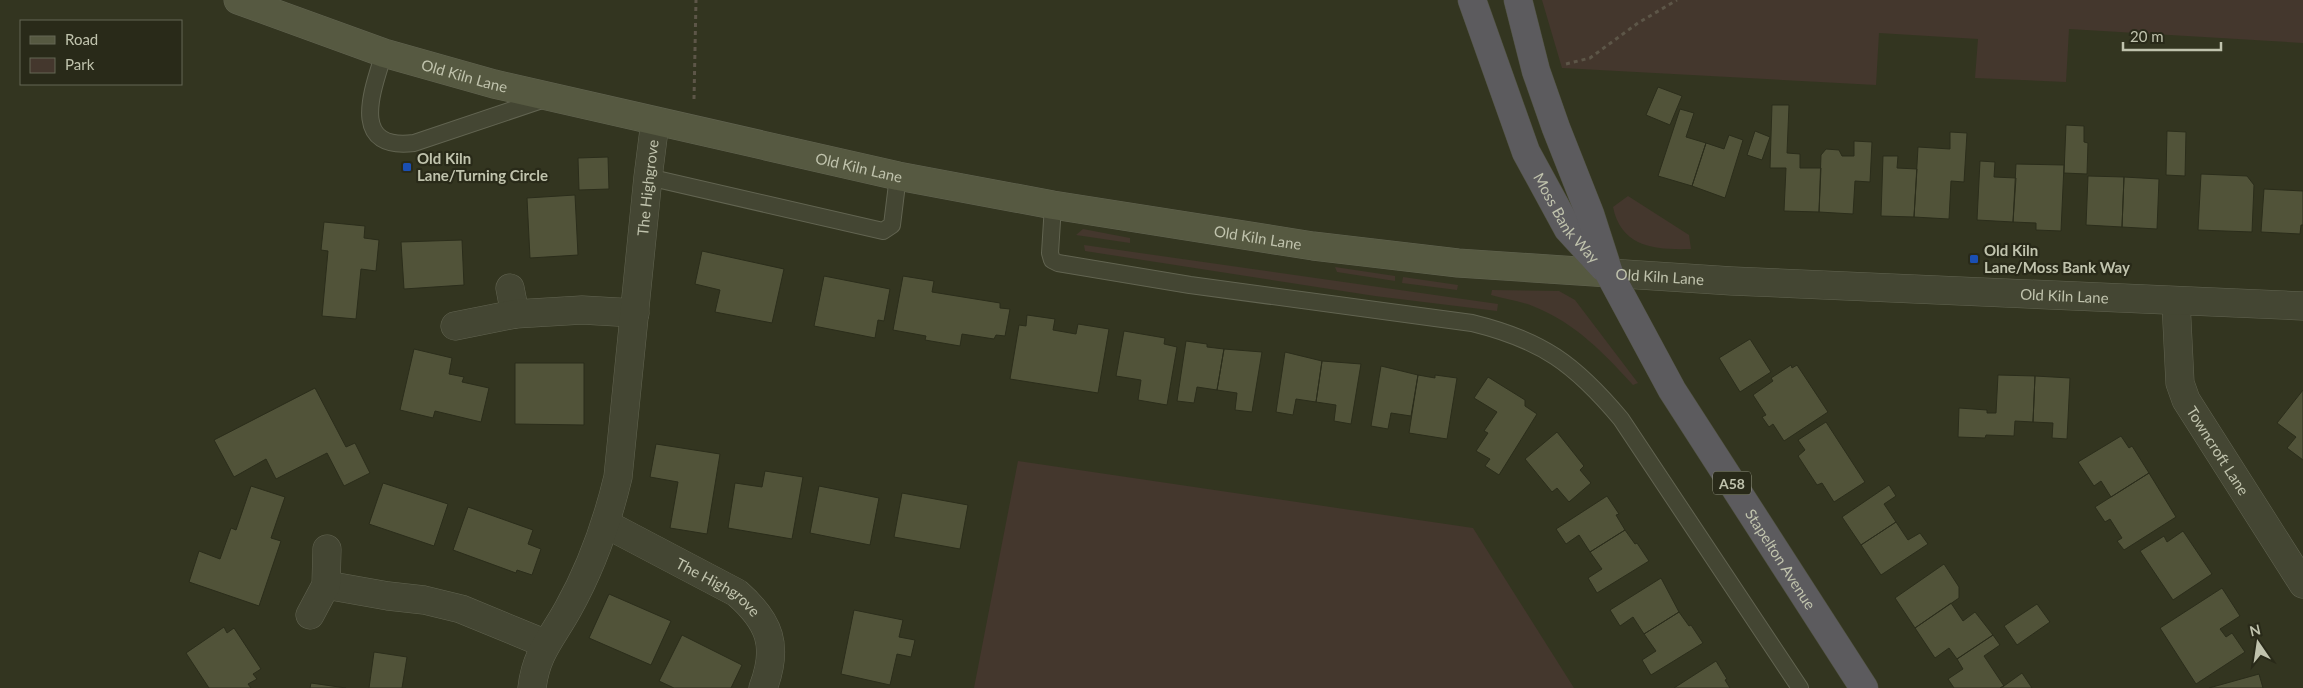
<svg xmlns="http://www.w3.org/2000/svg" width="2303" height="688" viewBox="0 0 2303 688" font-family="Lato,sans-serif">
  <style>
    .green { fill: #44372d }
    .building { fill: #515339; stroke: #2b2d1b }
    .lines { fill: none; stroke-linecap: round; stroke-linejoin: round }
    .service-casing { stroke: #626451; stroke-width: 18 }
    .minor-casing { stroke: #626451; stroke-width: 29 }
    .tertiary-casing { stroke: #626451; stroke-width: 29 }
    .secondary-casing { stroke: #626451; stroke-width: 29 }
    .trunk-casing { stroke: #4f513e; stroke-width: 29 }
    .path { stroke: #5d5648; stroke-width: 3; stroke-dasharray: 4 4; stroke-linecap: butt }
    .service { stroke: #444633; stroke-width: 16 }
    .minor { stroke: #444633; stroke-width: 28 }
    .tertiary { stroke: #444633; stroke-width: 28 }
    .secondary { stroke: #565941; stroke-width: 28 }
    .trunk { stroke: #5c5b5e; stroke-width: 28 }
    .transit-dot { fill: #1a4fb4; stroke: #292a19; stroke-width: 2 }
    .labels { text-anchor: middle; dominant-baseline: central; stroke-width: 4.5; stroke-linejoin: round; paint-order: stroke }
    .shield { fill: #292a19; stroke: #939581; stroke-width: 1 }
    .shield-label { font-size: 14px; font-weight: bold; fill: #c0c3ad }
    .street-label { font-size: 15px; fill: #c0c3ad; stroke: #292a19 }
    .poi-label { font-size: 15px; font-weight: bold; fill: #c0c3ad; stroke: #292a19; text-anchor: start }
  </style>
  <rect width="100%" height="100%" fill="#333520"/>
  <path class="green" d="M1542,0H2303V43L2069,29L2066,82L1975,78L1978,39L1879,33L1876,85L1562,68Z
    M1628,196L1689,235L1691,249C1657,250 1621,248 1613,207Z
    M1083,229L1130,238V243L1076,235Z
    M1084,245L1498,304L1497,311L1375,296L1085,251Z
    M1335,267L1395,276V281L1337,272Z
    M1403,277L1458,285L1457,290L1402,283Z
    M1492,290L1559,291L1575,300L1638,383L1633,385C1605,354 1575,323 1535,307C1521,301 1505,299 1491,295Z
    M1018,461L1473,528L1574,688H974Z"/>
  <path class="building" d="M1658,87L1682,96L1670,125L1646,115Z
    M1772,105H1789L1787,153L1800,154V168H1821L1819,212L1784,211L1786,168H1770Z
    M1680,109L1694,113L1686,137L1706,143L1692,186L1658,176Z
    M2066,125L2084,126V142L2088,143L2087,174L2064,173Z
    M1755,131L1770,137L1762,160L1747,155Z
    M2167,131L2186,132L2185,176L2166,175Z
    M1950,132L1967,133L1964,182L1951,181L1949,219L1914,217L1918,147L1950,149Z
    M1729,135L1743,140L1725,198L1692,186L1706,143L1724,149Z
    M1854,141L1872,142L1870,182L1855,181L1853,214L1819,212L1821,155L1826,149L1839,150L1842,156H1854Z
    M1883,156H1898L1897,168L1917,169L1914,217L1881,216Z
    M608,157L609,189L579,190L578,158Z
    M1980,161L1995,162L1994,177L2016,178L2013,222L1977,220Z
    M2016,164L2064,165L2061,231L2036,230V223L2013,222Z
    M2201,174L2247,176L2254,185L2252,232L2198,230Z
    M2088,176L2124,177L2122,227L2086,225Z
    M2124,177L2159,179L2157,229L2122,227Z
    M2264,189L2303,191V225H2301L2300,234L2261,232Z
    M575,195L578,255L530,258L527,198Z
    M324,222L365,226L364,238L379,240L376,271L361,269L356,319L322,316L328,251L321,250Z
    M462,240L464,285L404,289L401,242Z
    M702,251L784,269L772,323L715,312L720,290L695,284Z
    M824,276L890,289L884,321L878,320L875,338L814,326Z
    M903,276L934,281L932,292L1000,303V308L1010,309L1005,336L996,335L994,339L962,334L960,346L925,340L926,336L893,330Z
    M1027,315L1055,319L1053,330L1076,334L1078,324L1109,329L1098,393L1010,379L1019,325L1026,326Z
    M1124,331L1165,338L1164,344L1177,347L1167,405L1138,400L1141,380L1116,376Z
    M1750,339L1771,372L1740,392L1719,358Z
    M1186,341L1207,344V347L1224,349L1217,390L1197,387L1194,403L1177,401Z
    M414,349L452,358L449,374L464,377L462,382L489,388L481,422L435,411L433,418L400,410Z
    M1224,349L1262,352L1252,412L1235,410L1237,393L1217,390Z
    M1285,352L1322,361L1316,402L1296,399L1293,415L1276,412Z
    M1322,361L1361,364L1351,424L1334,421L1336,405L1316,402Z
    M515,363H584V425L515,424Z
    M1791,365L1792,368L1797,365L1828,412L1784,441L1773,424L1769,427L1762,417L1766,415L1753,395L1773,381L1771,378Z
    M1381,366L1418,375L1411,416L1391,413L1388,429L1371,426Z
    M1418,375L1435,378V375L1457,378L1447,439L1409,433Z
    M1998,375L2035,376L2033,422L2015,421L2014,436L1986,435L1985,438L1958,437L1959,408L1987,410V413H1996Z
    M2035,376L2070,378L2067,439L2052,438L2053,423L2033,422Z
    M1488,377L1525,400V406L1537,414L1499,475L1485,466L1490,459L1476,451L1488,433L1484,431L1497,412L1474,398Z
    M315,388L346,447L355,443L370,473L344,486L327,453L276,479L266,459L234,477L214,440Z
    M2303,390V460L2287,448L2296,437L2277,423Z
    M1826,422L1865,482L1834,502L1822,483L1817,485L1798,456L1805,450L1798,440Z
    M1557,432L1584,466L1580,470L1591,483L1569,502L1557,488L1552,492L1525,459Z
    M2121,436L2129,448L2132,446L2149,473L2111,497L2101,481L2094,486L2078,462Z
    M656,444L720,454L707,534L670,528L678,482L650,477Z
    M765,471L803,477L792,539L728,528L735,483L762,487Z
    M2149,473L2176,517L2124,550L2117,541L2122,538L2110,519L2105,522L2095,507Z
    M383,483L448,504L434,546L369,524Z
    M1889,485L1896,496L1884,504L1896,522L1861,545L1842,517Z
    M251,486L285,497L271,538L281,541L259,606L189,582L199,551L220,559L231,528L236,530Z
    M819,486L879,498L870,545L810,533Z
    M902,493L968,505L960,549L894,537Z
    M1607,496L1619,514L1616,515L1625,530L1590,552L1579,535L1566,544L1556,529Z
    M468,507L533,530L528,544L541,549L532,575L517,570L516,573L453,550Z
    M1896,522L1908,540L1920,533L1928,544L1881,575L1861,545Z
    M1625,530L1635,544L1637,543L1649,561L1597,593L1588,578L1602,569L1590,552Z
    M2183,531L2212,574L2173,600L2140,551L2164,536L2167,542Z
    M1944,564L1959,587V598L1915,628L1895,598Z
    M1661,578L1679,612L1644,634L1633,617L1620,626L1610,610Z
    M2222,588L2240,616L2220,629L2226,637L2232,633L2245,652L2196,684L2160,628Z
    M609,594L671,621L651,665L589,638Z
    M1951,603L1963,621L1975,612L1993,635L1957,659L1949,648L1935,658L1915,628Z
    M2037,604L2050,622L2017,645L2004,626Z
    M854,610L903,620L899,637L915,640L911,657L897,654L890,685L841,674Z
    M1679,612L1689,626L1691,625L1703,643L1651,675L1642,660L1656,651L1644,634Z
    M224,627L227,633L234,628L261,669L253,674L257,679L248,684L251,688H209L186,653Z
    M682,635L742,665L731,688H674L659,681Z
    M1993,635L2000,645L1984,656L2004,686L2000,688H1954L1948,679L1963,669L1957,659Z
    M374,652L407,657L402,688H369Z
    M1716,661L1727,679L1725,680L1730,688H1674Z
    M2022,673L2032,688H2000L2004,686Z
    M2259,674L2263,688H2209Z
    M311,683L346,688H310Z"/>
  <g class="lines">
    <g class="service-casing">
      <path id="service" d="M384,53C373,89 348,151 414,143L545,99
        M648,177L883,231L892,225L898,176
        M1053,205L1050,253L1052,260L1058,263L1190,285L1472,323C1542,340 1575,364 1621,419L1800,688"/>
    </g>
    <g class="minor-casing">
      <g id="minor">
        <path d="M510,288L515,314"/>
        <path id="s1" d="M2176,302L2180,383L2186,400L2303,584"/>
        <path d="M455,326L515,314L582,310L635,313"/>
        <path id="s2" d="M606,524L737,593C770,622 779,646 763,688"/>
        <path d="M326,585L388,596L424,600L461,609L546,644"/>
        <path d="M310,615L326,585L327,549"/>
        <path id="s3" d="M532,688C536,653 552,638 568,609C591,568 607,523 618,477L648,177L655,122"/>
      </g>
    </g>
    <g class="tertiary-casing">
      <g id="tertiary">
        <path id="s4" d="M1609,273L1732,281L2303,306"/>
      </g>
    </g>
    <g class="secondary-casing">
      <g id="secondary">
        <path id="s5" d="M238,0L384,53L494,84L898,176L1053,205L1313,246L1458,263L1609,273"/>
      </g>
    </g>
    <g class="trunk-casing">
      <g id="trunk">
        <path id="s6" d="M1472,0L1526,152L1568,229L1603,267"/>
        <path id="s7" d="M1518,0L1536,71L1556,128L1590,214L1609,273L1672,390L1864,688"/>
      </g>
    </g>
    <path class="path" d="M1566,64L1590,58L1638,23L1677,0
      M694,99L696,0"/>
    <use href="#service" class="service"/>
    <use href="#minor" class="minor"/>
    <use href="#tertiary" class="tertiary"/>
    <use href="#secondary" class="secondary"/>
    <use href="#trunk" class="trunk"/>
  </g>
  <g class="transit-dot">
    <rect x="402" y="162" width="10" height="10" rx="2.5"/>
    <rect x="1969" y="254" width="10" height="10" rx="2.5"/>
  </g>
  <g class="labels">
    <rect class="shield" x="1713" y="471.5" width="38" height="23" rx="4"/>
    <g class="shield-label">
      <text x="1732" y="483">A58</text>
    </g>
    <g class="street-label">
      <text stroke="none"><textPath href="#s5" startOffset="239">Old Kiln Lane</textPath></text>
      <text stroke="none"><textPath href="#s5" startOffset="644">Old Kiln Lane</textPath></text>
      <text stroke="none"><textPath href="#s3" startOffset="520">The Highgrove</textPath></text>
      <text stroke="none"><textPath href="#s6" startOffset="239">Moss Bank Way</textPath></text>
      <text stroke="none"><textPath href="#s5" startOffset="1049">Old Kiln Lane</textPath></text>
      <text stroke="none"><textPath href="#s4" startOffset="51">Old Kiln Lane</textPath></text>
      <text stroke="none"><textPath href="#s4" startOffset="456">Old Kiln Lane</textPath></text>
      <text stroke="none"><textPath href="#s1" startOffset="159">Towncroft Lane</textPath></text>
      <text stroke="none"><textPath href="#s7" startOffset="622">Stapelton Avenue</textPath></text>
      <text stroke="none"><textPath href="#s2" startOffset="129">The Highgrove</textPath></text>
    </g>
    <g class="poi-label">
      <text x="417" y="158">Old Kiln<tspan x="417" dy="17">Lane/Turning Circle</tspan></text>
      <text x="1984" y="250">Old Kiln<tspan x="1984" dy="17">Lane/Moss Bank Way</tspan></text>
    </g>
  </g>
  <rect x="20" y="20" width="162" height="65" fill="#292a19" stroke="#656754"/>
  <rect x="30" y="36" width="25" height="8" fill="#565941" stroke="#656754"/>
  <text x="65" y="45" font-size="15" fill="#c0c3ad">Road</text>
  <rect x="30" y="58" width="25" height="15" fill="#44372d" stroke="#656754"/>
  <text x="65" y="70" font-size="15" fill="#c0c3ad">Park</text>
  <g transform="translate(2258 643) rotate(347)" stroke="#292a19" stroke-width="4" paint-order="stroke">
  <path d="M0-4L9 19L0 12L-9 19Z" fill="#c0c3ad"/>
  <text y="-8" font-size="14" font-weight="bold" text-anchor="middle" fill="#c0c3ad">N</text>
  </g>
  <path d="M2123 42v8h98v-8" fill="none" stroke="#c0c3ad" stroke-width="2.5"/>
  <text x="2130" y="42" font-size="15" fill="#c0c3ad" stroke="#292a19" stroke-width="4" paint-order="stroke">20 m</text>
</svg>
